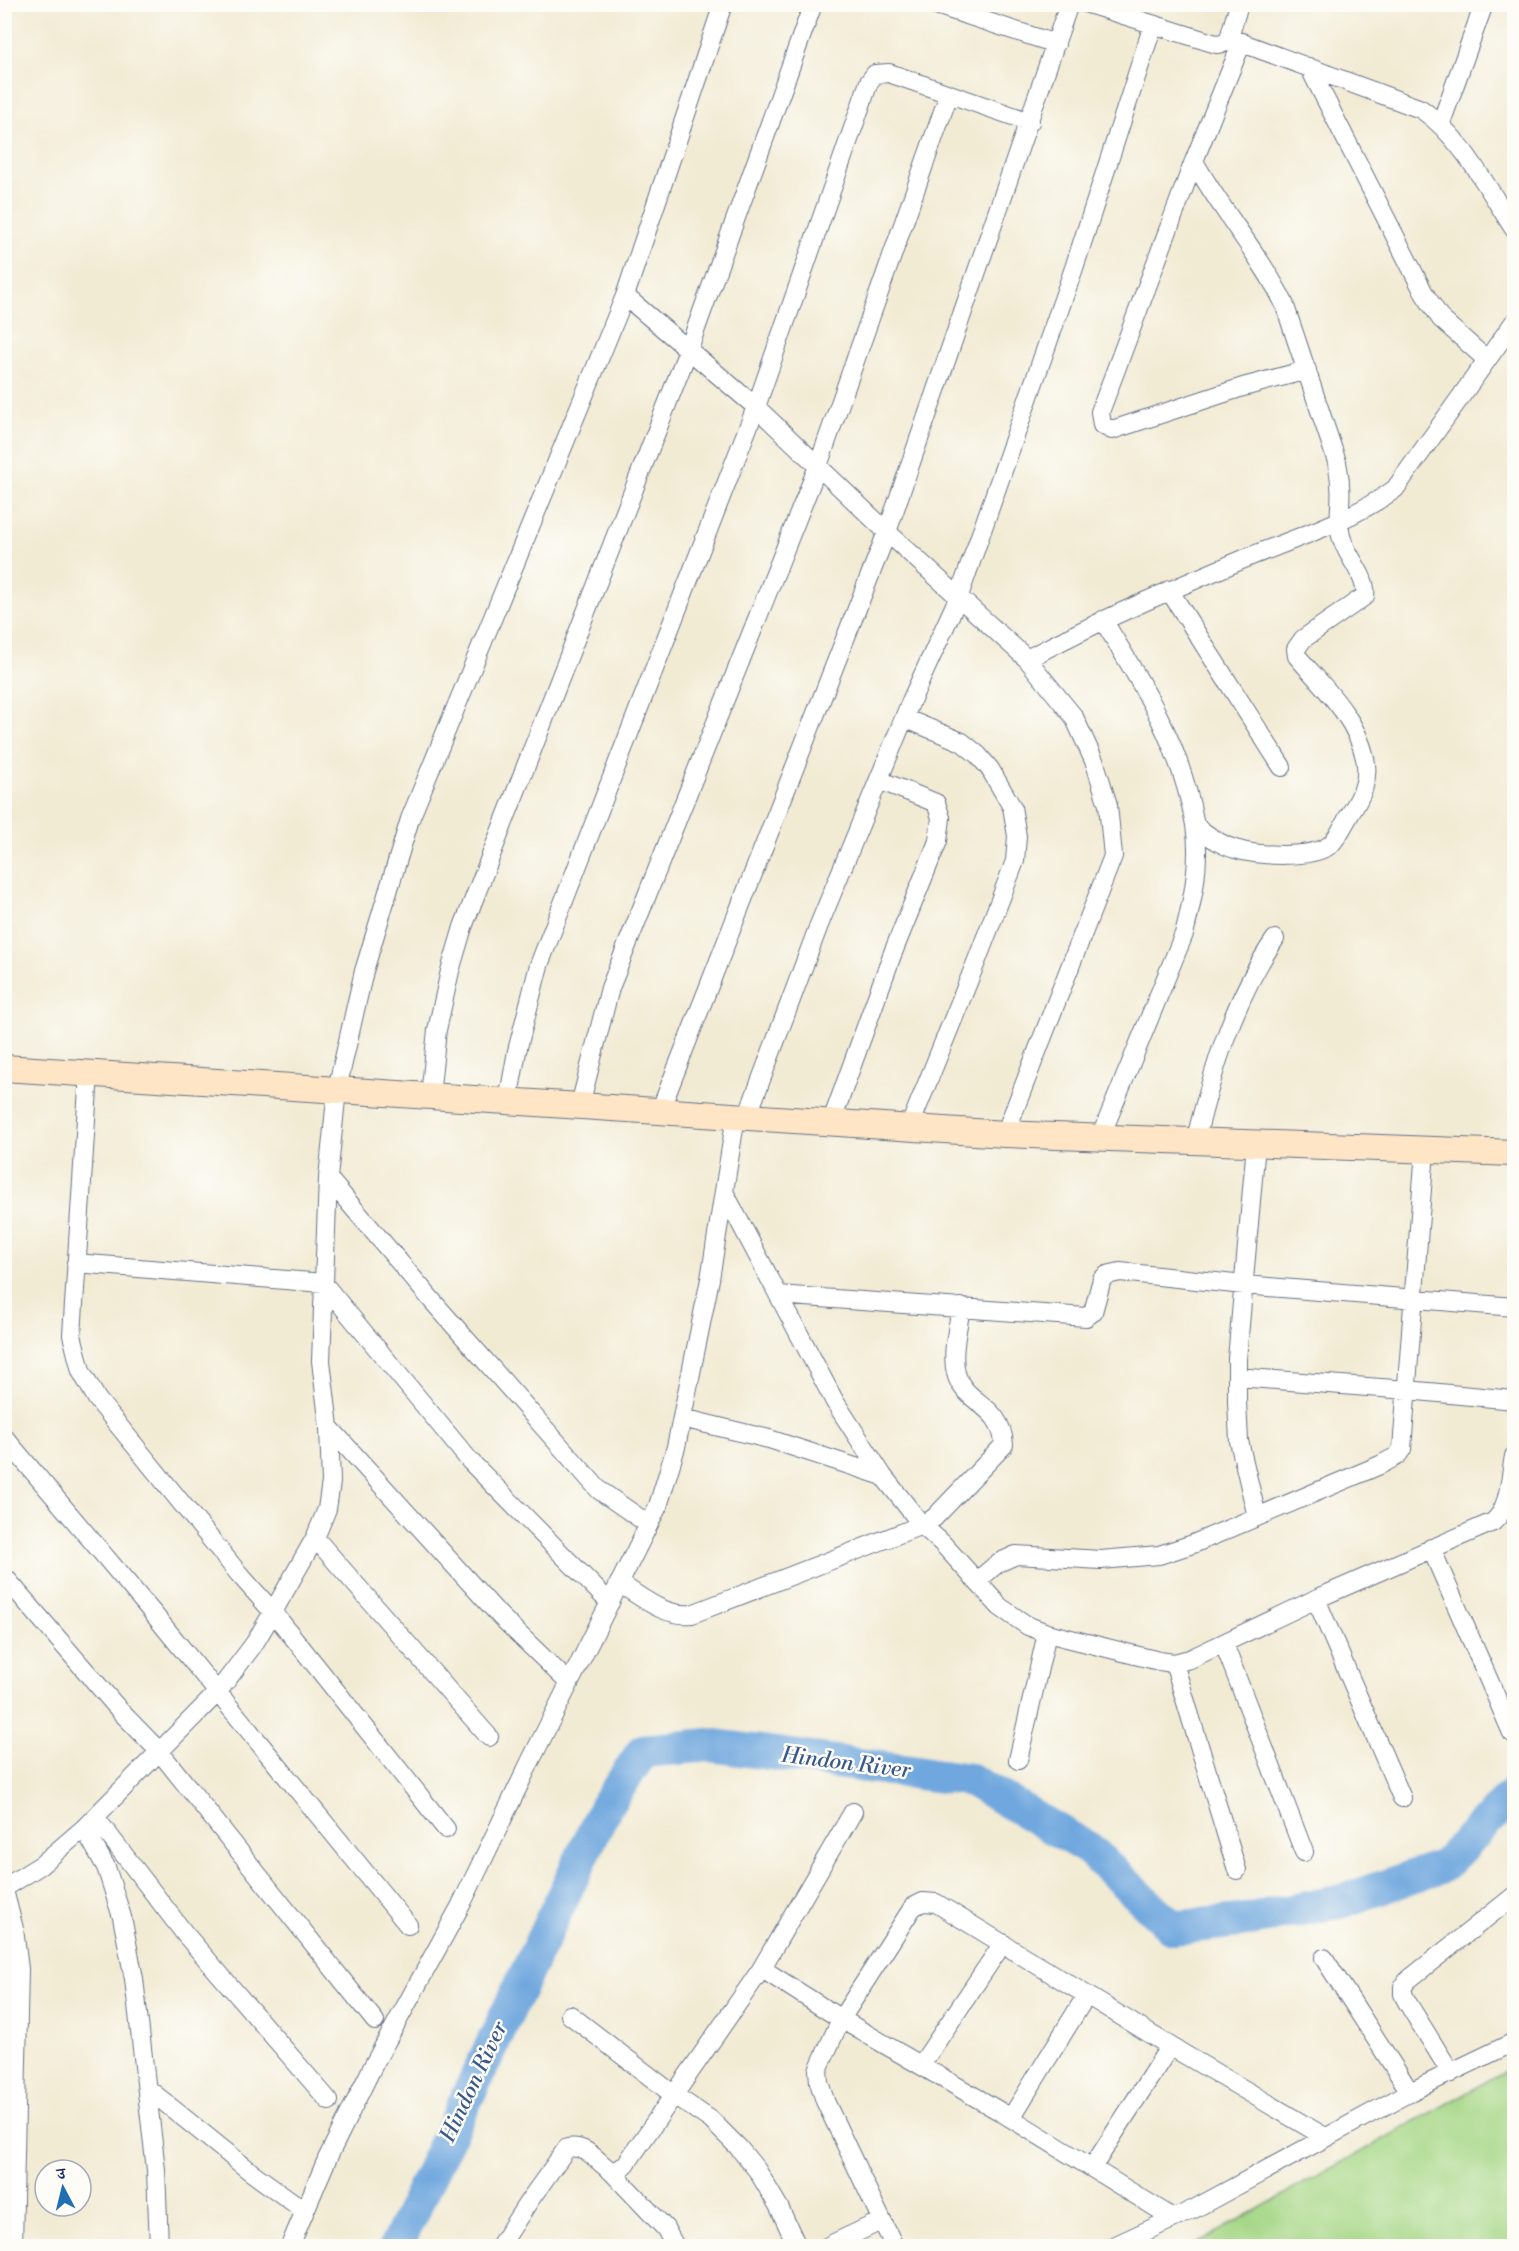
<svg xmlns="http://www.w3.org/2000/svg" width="1519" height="2251" viewBox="0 0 1519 2251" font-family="'Libre Bodoni','Noto Serif Devanagari',serif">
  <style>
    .green { fill: #a6d786; stroke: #608372; stroke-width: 1.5 }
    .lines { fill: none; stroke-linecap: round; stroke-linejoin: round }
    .river { stroke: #6fa7de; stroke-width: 34 }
    .street-casing { stroke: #667187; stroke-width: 20 }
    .secondary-casing { stroke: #667187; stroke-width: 28 }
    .street { stroke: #fff; stroke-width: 18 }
    .secondary { stroke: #fde5c5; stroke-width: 26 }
    .labels { text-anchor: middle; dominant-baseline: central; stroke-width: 5; stroke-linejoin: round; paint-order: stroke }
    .water-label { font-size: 22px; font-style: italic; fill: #38598b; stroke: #fdfcf7 }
  </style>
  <rect width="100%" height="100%" fill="#fdfcf7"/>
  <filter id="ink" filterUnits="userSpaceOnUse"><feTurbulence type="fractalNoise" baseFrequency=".0167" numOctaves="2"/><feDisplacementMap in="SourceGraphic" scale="12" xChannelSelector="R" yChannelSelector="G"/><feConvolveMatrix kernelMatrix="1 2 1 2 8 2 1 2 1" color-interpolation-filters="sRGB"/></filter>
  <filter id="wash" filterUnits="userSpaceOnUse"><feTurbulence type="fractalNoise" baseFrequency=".008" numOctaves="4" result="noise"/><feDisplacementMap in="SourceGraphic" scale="24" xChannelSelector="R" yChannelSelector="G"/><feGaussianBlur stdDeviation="1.35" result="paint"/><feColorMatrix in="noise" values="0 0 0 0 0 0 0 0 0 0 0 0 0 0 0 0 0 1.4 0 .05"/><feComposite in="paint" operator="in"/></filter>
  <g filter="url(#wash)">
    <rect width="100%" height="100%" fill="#f2ebd4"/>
    <path class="green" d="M1514,2066V2246H1192Z"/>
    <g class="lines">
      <path class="river" d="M396,2246L606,1806L643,1751L709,1745L971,1780L1089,1849L1173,1928L1240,1921L1343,1901L1443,1866L1514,1793"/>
    </g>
  </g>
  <g filter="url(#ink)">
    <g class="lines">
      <g class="street-casing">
        <path id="street" d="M933,4L1056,44
          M1088,4L1216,44L1224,43L1229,38L1239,4
          M1229,38L1421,109C1461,136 1488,189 1514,229
          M1242,42L1194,161L1100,412L1102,425L1112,430L1243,387L1307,370
          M1309,67L1424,293L1441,319L1487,360
          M1441,123L1484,4
          M1194,161C1221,211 1259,253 1284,303L1337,462C1338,469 1340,477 1340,485C1342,502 1337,519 1341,536C1346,556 1368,577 1365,596L1303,639L1296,649L1297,656C1323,687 1356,717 1365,758C1370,780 1361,797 1350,814C1344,824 1338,838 1330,845C1311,859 1257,856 1235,849C1220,845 1208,835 1195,826
          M625,296L723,4
          M1169,590L1282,767
          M1027,659C1099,620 1175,588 1251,556C1299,537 1352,520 1395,489L1514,322
          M904,718L962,742L978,755L990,769L1012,807L1017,836L1015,861L977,960L909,1128
          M89,1073L72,1335L81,1371L97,1399L239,1574L273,1612L446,1829
          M430,1096L437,1030L450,971L463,927L689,348L813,4
          M508,1101L517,1051L539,965L756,407L869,82L875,74L889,73L1030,122
          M580,1105L610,988L818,466L949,94
          M660,1111L887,532L1069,4
          M747,1117L819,925L911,701L959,596L1074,268L1153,25
          M831,1123L892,955L938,841L941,818L936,803L879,780
          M1100,1138L1184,934C1193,899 1201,861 1195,825C1181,745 1144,687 1103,620
          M1195,1142C1213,1070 1233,1000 1275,939
          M1256,1144L1237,1359V1402L1239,1441L1257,1517
          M328,1178L435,1304L599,1490L648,1524
          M724,1192L835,1402L883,1476L922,1525L942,1543L1000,1607L1028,1626L1047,1633L1159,1661L1174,1663L1190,1659L1316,1599L1493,1522C1510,1508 1510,1477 1514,1456
          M76,1263L323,1283L470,1461L610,1603
          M778,1295L1086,1317L1093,1312L1102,1279L1107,1275L1120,1272L1244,1285L1514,1307
          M1237,1377L1407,1390L1514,1400
          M682,1418L769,1439L883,1476
          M329,1427L500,1616L569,1683
          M4,1437L152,1612L408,1925
          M315,1538L489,1737
          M1431,1548L1512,1733
          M4,1576L121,1712L159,1751L375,2021
          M977,1581L998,1563L1016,1555L1101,1560L1159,1555L1193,1544L1380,1465L1397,1456L1402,1449L1425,1150
          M619,1583C643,1598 664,1617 692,1614L922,1525L934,1518L1004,1445C1002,1403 964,1405 956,1373C951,1353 958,1328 961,1307
          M1316,1599L1402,1798
          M1224,1644L1304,1852
          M1174,1663L1237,1870
          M1018,1760L1047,1633
          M95,1817L185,1934L329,2101
          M84,1828L106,1867L122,1917L134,1979L156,2170L159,2246
          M4,1888L41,1865L84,1828L217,1693L254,1644L273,1612L315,1538L327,1509L331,1482L329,1427L321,1361L328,1178L337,1089L364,971L410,819L625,296L756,407L887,532L1027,659L1074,717L1095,763L1108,805L1113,856L1005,1134
          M4,1890L14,1929L19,1969L13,2246
          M1324,1958L1410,2092
          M760,1971L853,1812
          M570,2015L674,2095L711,2120L738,2147L757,2170L779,2207L797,2246
          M921,2065L1003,1943
          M1451,2073L1407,2002L1403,1994V1986L1408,1980L1514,1896
          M148,2089L251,2172L305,2211
          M1011,2118L1086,1996
          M1092,2168L1170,2046
          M611,2171L665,2228L675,2246
          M290,2246L327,2159L374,2064L461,1905L531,1760L658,1506L676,1447L710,1279L736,1116
          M500,2246L529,2201L567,2148C587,2144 596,2161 611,2171L620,2169L626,2164L760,1971L767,1972L841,2019L1001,2112L1173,2218
          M828,2246L881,2221
          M894,2246L825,2101L819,2082L818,2070L841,2019L913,1907L923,1902L936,1903L1170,2046L1325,2137
          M1114,2246L1194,2209L1410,2092L1514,2042"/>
      </g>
      <g class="secondary-casing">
        <path id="secondary" d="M4,1068L1005,1134L1514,1153"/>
      </g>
      <use href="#street" class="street"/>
      <use href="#secondary" class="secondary"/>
    </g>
  </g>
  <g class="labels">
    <g class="water-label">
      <text transform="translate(846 1763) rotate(7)">Hindon River</text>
      <text transform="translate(474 2082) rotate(-65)">Hindon River</text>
    </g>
  </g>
  <rect width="1519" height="2251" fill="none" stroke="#fdfcf7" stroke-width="24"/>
  <g transform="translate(63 2188) rotate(353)"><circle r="28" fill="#fdfcf7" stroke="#a3aaba" stroke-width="1.5"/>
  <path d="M0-4.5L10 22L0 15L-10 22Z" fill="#1f6fb2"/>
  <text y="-9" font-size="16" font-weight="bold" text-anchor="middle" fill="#1b2f5e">उ</text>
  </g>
</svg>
